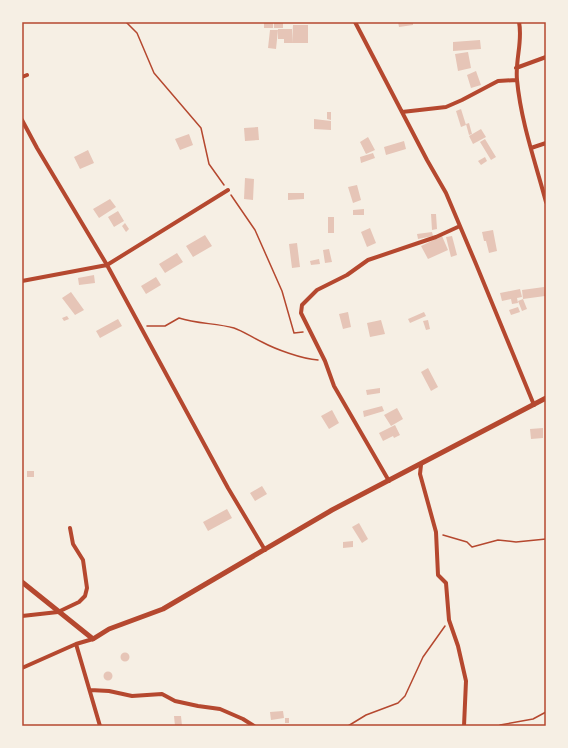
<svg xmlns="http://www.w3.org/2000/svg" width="568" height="748" viewBox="0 0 568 748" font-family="Mulish,sans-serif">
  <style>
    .building { fill: #e6c5b7 }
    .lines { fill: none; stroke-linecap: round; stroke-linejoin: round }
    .path { stroke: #b5482f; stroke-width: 1.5 }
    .minor { stroke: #b5482f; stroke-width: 4 }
    .tertiary { stroke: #b5482f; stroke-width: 5 }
    .neatline { fill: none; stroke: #b5482f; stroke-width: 1.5 }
  </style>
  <rect width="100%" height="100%" fill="#f6efe4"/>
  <path class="building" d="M264,22H273V28H264Z
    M274,22H283V28H278V26V28H274Z
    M398,22H413V25L399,27Z
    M293,25H308V43H292Z
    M278,29H292V43H284V39H278Z
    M270,30H278L276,49L268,48Z
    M480,40L481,49L453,51V42Z
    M468,52L471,68L458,71L455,54Z
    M476,71L481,85L471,88L467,75Z
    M461,109L466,125L461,127L456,111Z
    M327,112H331V120L327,119Z
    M314,119L331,121V130L314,129Z
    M469,123L472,134L469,135L466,124Z
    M258,127L259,140L245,141L244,128Z
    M481,129L486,137L473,144L469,136Z
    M189,134L193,145L180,150L175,139Z
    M368,137L375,150L366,154L360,142Z
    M485,139L496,157L491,160L480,142Z
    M404,141L406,149L386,155L384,147Z
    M88,150L94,163L80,169L74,157Z
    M373,153L375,158L361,163L360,157Z
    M485,157L487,161L481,165L478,161Z
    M245,178L254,179L253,200L244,199Z
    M357,185L361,200L353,203L348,187Z
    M288,193H304V199L288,200Z
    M110,199L116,207L99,218L93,209Z
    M364,209V215H353V210Z
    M118,211L124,221L114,227L108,217Z
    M431,214H436L437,229L432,230Z
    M328,217H334V233H328Z
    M125,223L129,229L126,232L122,226Z
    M370,228L376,243L367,247L361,232Z
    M493,230L497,251L489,253L486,241H484L482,232Z
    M432,232L433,236L418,239L417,234Z
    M205,235L212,246L193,257L186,246Z
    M442,236L448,250L428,259L421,246Z
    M452,236L457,255L451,257L446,237Z
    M297,243L300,267L292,268L289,244Z
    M329,249L332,262L325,263L323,250Z
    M177,253L183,262L165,273L159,264Z
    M319,259L320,264L311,265L310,261Z
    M94,275L95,283L79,285L78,278Z
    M156,277L161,285L146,294L141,286Z
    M544,287L545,296L523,299L522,290Z
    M520,289L522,297L517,298L518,303L512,304L511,299L502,301L500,293Z
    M71,292L84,310L75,315L62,298Z
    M523,299L527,309L522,311L518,301Z
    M518,307L520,312L511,315L509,310Z
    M348,312L351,327L343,329L339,314Z
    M424,312L426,316L410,323L408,319Z
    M67,316L69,319L64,321L62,318Z
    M118,319L122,326L100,338L96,331Z
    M381,320L385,334L370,337L367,323Z
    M428,320L430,329L426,330L423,321Z
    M428,368L438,387L431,391L421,372Z
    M380,388V393L367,395L366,390Z
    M382,406L384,411L364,417L363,411Z
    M397,408L403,419L391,426L384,415Z
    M332,410L339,423L329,429L321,416Z
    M395,425L400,435L394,438L393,436L383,441L379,433Z
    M543,428V438L531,439L530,429Z
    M27,471H34V477H27Z
    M262,486L267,494L255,501L250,493Z
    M227,509L232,518L208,531L203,522Z
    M359,523L368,539L362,543L352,527Z
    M353,541V547L343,548V542Z
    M120.5 657a4.5 4.5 0 1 1 9 0a4.5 4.5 0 1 1-9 0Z
    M103.5 676a4.5 4.5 0 1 1 9 0a4.5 4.5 0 1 1-9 0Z
    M283,711L284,718L271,720L270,712Z
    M174,716H181L182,726H175Z
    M285,718H289V723H285Z"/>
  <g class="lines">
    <path class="path" d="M126,22L137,33L154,73L201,128L209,164L224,185
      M231,195L255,230L282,291L294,333L303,332
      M147,326H165L179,318C197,324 216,323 234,328C243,331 253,338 262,342C275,349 302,359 318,360
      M443,535L467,542L472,547L498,540L516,542L546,539
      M500,725L533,719L546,712
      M348,726L366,715L398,703L405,696L423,657L445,626"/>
    <path class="minor" d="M355,22L427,160L446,193L476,264L534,405
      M519,22C523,41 515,60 517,80C521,122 535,161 546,202
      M516,68L546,57
      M22,77L27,75
      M402,112L446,107L462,100L498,81L517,80
      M22,120L37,148L107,265L228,488L265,550
      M531,148L546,143
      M22,281L107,265L228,190
      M421,465L420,474L436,532L438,575L446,583L449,620L458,646L466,681L464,726
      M389,481L334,386L325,361L301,313L302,305L317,290L347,275L368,260L436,237L460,226
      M22,616L58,612L79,602L85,596L87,588L83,560L73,544L70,528
      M76,644L100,726
      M22,668L76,644L93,639
      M90,690L109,691L132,696L162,694L175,701L198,706L220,709L243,719L254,726"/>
    <path class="tertiary" d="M22,582L93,639L109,629L163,609L332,510L546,398"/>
  </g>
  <rect width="568" height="748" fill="none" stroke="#f6efe4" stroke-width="46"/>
  <rect x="23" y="23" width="522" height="702" class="neatline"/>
</svg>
